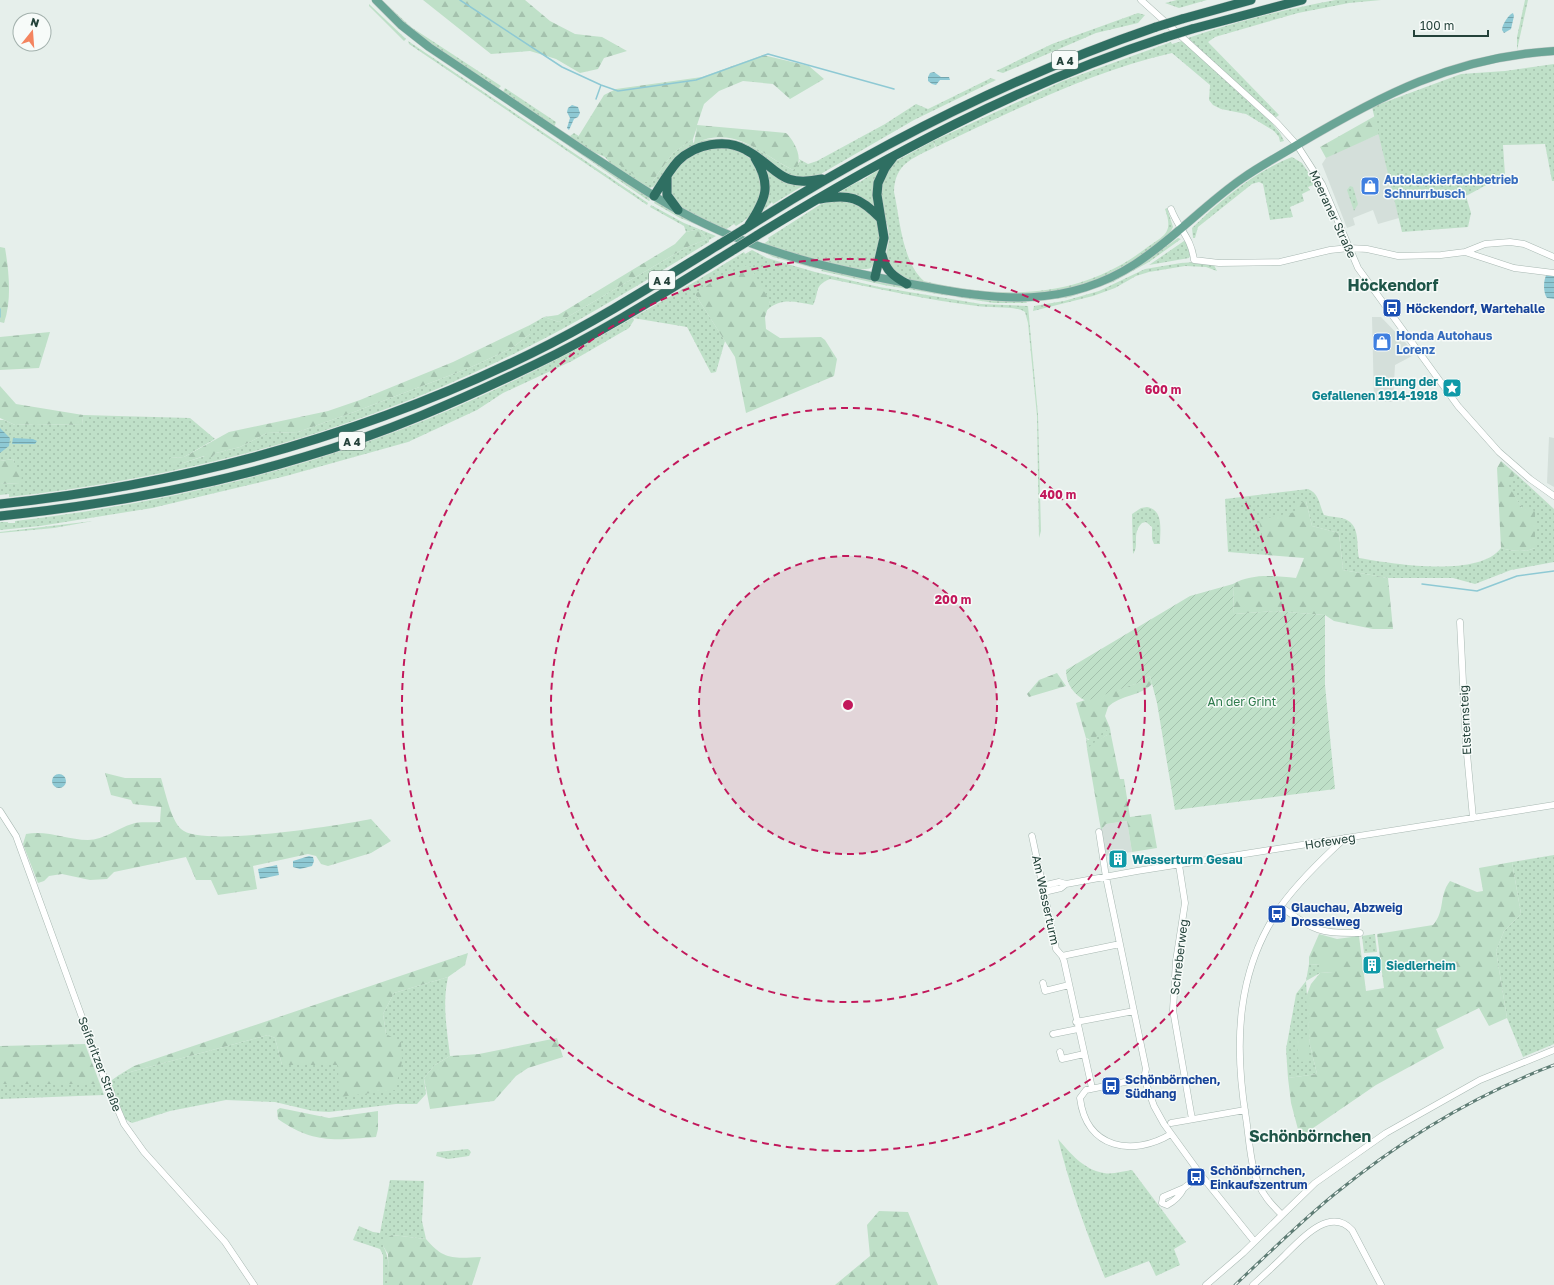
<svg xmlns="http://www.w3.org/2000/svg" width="1554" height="1285" viewBox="0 0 1554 1285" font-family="'Golos Text',sans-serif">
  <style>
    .built { fill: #d4dfda }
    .grass { fill: url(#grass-dots) }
    .forest { fill: url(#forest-firs) }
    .garden { fill: url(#garden-furrows) }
    .pitch { fill: #bfe0c8 }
    .water { fill: url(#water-rules) }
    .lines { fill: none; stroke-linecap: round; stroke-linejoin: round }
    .stream { stroke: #8ec9d4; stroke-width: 1.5 }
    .minor-casing { stroke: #a8b8b2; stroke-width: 7 }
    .major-casing { stroke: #c2cac8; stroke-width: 9 }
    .highway-casing { stroke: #c2cac8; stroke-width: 10 }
    .minor { stroke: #fff; stroke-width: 6 }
    .major { stroke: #6aa596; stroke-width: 8 }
    .highway { stroke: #2f6f62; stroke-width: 9 }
    .rail-casing { stroke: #5f7d75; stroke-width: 3 }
    .rail { stroke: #f7fbf9; stroke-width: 1.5; stroke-dasharray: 4.5; stroke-linecap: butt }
    .highway-bridge-casing { stroke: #c2cac8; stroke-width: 10; stroke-linecap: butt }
    .highway-bridge { stroke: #2f6f62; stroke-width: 9 }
    .ring { fill: none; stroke: #c2185b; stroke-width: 2; stroke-dasharray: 7 5 }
    .labels { text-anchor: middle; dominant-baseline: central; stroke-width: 3; stroke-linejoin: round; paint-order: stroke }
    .shield { fill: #f7fbf9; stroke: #637a73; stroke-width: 1 }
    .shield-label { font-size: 11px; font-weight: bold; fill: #24423a }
    .shop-label { font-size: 12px; font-weight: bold; fill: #366cbe; stroke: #f7fbf9; text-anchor: start }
    .street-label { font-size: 12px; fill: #24423a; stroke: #f7fbf9 }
    .transit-label { font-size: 12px; font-weight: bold; fill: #164399; stroke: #f7fbf9; text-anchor: start }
    .culture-label { font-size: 12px; font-weight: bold; fill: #0d838f; stroke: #f7fbf9; text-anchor: start }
    .park-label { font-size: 12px; fill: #2d7a4b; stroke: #f7fbf9 }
    .district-label { font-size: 16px; font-weight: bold; fill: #1f5548; stroke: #f7fbf9 }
    .centre { fill: #c2185b; stroke: #f7fbf9; stroke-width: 2 }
    .ring-label { font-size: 12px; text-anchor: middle; font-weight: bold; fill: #c2185b; stroke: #f7fbf9; stroke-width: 3; stroke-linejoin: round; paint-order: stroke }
  </style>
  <defs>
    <pattern id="grass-dots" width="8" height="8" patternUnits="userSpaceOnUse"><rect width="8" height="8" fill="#bfe0c8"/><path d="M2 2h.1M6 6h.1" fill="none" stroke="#a4c1ad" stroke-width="1.8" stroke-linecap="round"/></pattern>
    <pattern id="forest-firs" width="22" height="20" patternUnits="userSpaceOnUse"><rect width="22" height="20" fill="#bfe0c8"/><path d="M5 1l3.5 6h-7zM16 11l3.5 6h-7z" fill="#a4c1ad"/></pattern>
    <pattern id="garden-furrows" width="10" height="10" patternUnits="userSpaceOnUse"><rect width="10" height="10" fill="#bfe0c8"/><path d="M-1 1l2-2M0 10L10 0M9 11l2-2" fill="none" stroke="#a4c1ad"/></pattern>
    <pattern id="water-rules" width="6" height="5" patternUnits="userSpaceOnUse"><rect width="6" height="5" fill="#8ec9d4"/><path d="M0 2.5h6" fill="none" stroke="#74a5ad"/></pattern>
  </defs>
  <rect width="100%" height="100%" fill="#e6efeb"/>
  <path class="built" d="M1379,134L1399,218L1378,224L1373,210L1353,218L1355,225L1347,228L1322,164L1326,158L1339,151Z
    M1372,317H1381L1406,343L1414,355L1395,365L1393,402L1374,401Z
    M1549,437L1554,438V487L1547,483Z
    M1127,821L1132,852L1105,856L1101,830L1106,824Z"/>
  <path class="grass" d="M380,0H382L411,27L501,86L498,89L414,32Z
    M1177,0H1207L1179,8L1165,3Z
    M1336,0H1381L1349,3L1298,13L1215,37L1208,42L1279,115L1275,118L1188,38C1234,22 1286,9 1336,0Z
    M1525,0H1528L1517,50V37Z
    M369,4L406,39L404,41L369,6Z
    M1138,13L1145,15L1138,23L1096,33L1003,73L996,71L1052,44Z
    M408,41L648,203L647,205L409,44Z
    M1182,41L1271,122L1280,133L1284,141L1280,142L1279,137L1274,131L1246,114L1221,109L1213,105L1209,100L1210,85L1172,53C1089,72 1013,111 936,147L933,141L1063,81L1171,42L1172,44Z
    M1554,64V181H1552L1545,144L1503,145L1505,175L1466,196L1471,213L1468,227L1402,232L1372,107L1461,74L1505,71Z
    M991,78L996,80L914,120L819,175L805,179L791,178L745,144L736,142H707L653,187L649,188L611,164L605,157L591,151L559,130L570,136L574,133L652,182L673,153L693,139V143C699,140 707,139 714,139C749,136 764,156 793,170L800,161L799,159L808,164L817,161L885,124L916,104L928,109Z
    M505,88L556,122L554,128L503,92Z
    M544,129L647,196L650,200L649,201Z
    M933,141L935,147C912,159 895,163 894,192C900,219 902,262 924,281C1004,299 1077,300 1145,249C1164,235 1174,234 1165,209L1167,208L1173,227L1169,235L1142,256L1099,279L1063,290L1004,296L917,282L899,276L885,259L889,240L888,228L880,202L883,177L896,161Z
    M725,147C758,153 774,184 753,212C749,218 742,222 736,226L734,224L725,230C713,224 677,209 672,198C670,193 670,185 670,179C685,157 697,148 725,147Z
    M1292,157L1302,163L1316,184L1308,187L1310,190L1302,194L1304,201L1290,207L1293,217L1270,220L1263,184L1259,182L1252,184L1198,227L1195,238H1193L1192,228C1221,200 1254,172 1292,157Z
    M761,162L804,185L773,204L772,202L764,210L762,208Z
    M881,168L878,210L838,193L859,181L860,182Z
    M1350,186L1353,187L1358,204L1354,211L1347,190Z
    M846,198C853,202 864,206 871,211C885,224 880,254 871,268C854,274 782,251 762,245L769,240L768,238L821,204Z
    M655,201L657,202L713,231L680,218L654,203Z
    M651,205L684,223L716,236L709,240V242C640,284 572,327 499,361C345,435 179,478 9,497V494L0,495V484L20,483L13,459L0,461V420H4L15,425L35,424L82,425L83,415L190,418L215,439L184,457L170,458L180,464L205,456L212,457L216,453L240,447L267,433L298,432L354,412L469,368L512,348L530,334V325L544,317L559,322L685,248L707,239L699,229L686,232L684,226L650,207Z
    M1178,238L1181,239L1149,262L1113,282L1070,297L1033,302L1035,300L1047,299L1150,258Z
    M1184,241L1187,242L1190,256L1189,258L1149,265Z
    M756,248L814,267L817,269L773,257Z
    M752,250L767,258L815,272L879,287L981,304L1028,306L1038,415L1041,531L1039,538L1037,416L1028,323L1025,312C1018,306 989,308 977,306C928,300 879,289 830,279C813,286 820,292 813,305C795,302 781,297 766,311L770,301L695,294L725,341L716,372L711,373L687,327L633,318L634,320L629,328L572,361L503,393L477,410L408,442L286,476L152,508L40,526L0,530V522H8V523H15V521C176,502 333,464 481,396C572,355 659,304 744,252L745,254Z
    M1196,262L1214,265L1217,271L1206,267L1185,266L1149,272L1136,276L1115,288L1093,296L1033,311L1034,306L1064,301L1099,291L1145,269L1181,263Z
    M823,269L878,282L940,292L949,296L884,285L821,271Z
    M961,296L1025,300L1027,303H994L956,297Z
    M1516,474L1554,509V562L1511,570L1475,584L1453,578H1388L1343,570L1339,533L1312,526L1306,501L1265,550L1267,555L1228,552L1225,499L1308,489C1320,494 1319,505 1324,515C1331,517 1339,517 1345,519C1361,526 1356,544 1359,558C1393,564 1479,578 1501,548C1513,551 1523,553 1535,548L1522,508L1506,483Z
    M1147,507C1164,510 1160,530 1160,544H1154L1152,539V527L1146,522L1142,523C1131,534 1140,545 1133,554L1132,514L1141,508Z
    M93,521L54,528L0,533V532Z
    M1110,728L1111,735H1107L1087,749L1086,738L1088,740Z
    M1554,855V1044L1523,1057L1507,1018L1496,951L1504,931L1521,914L1512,862Z
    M1375,934L1377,952L1364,953L1362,936Z
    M1309,964L1320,965V973L1306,981L1310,1045L1317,1074L1288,1078L1286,1049L1295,1000L1296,994L1306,981Z
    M448,977C442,1004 447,1030 450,1056L435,1065L424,1078L426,1094L417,1104H396L329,1112L313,1111L275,1102L226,1100L170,1111L132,1123L125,1119L111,1085L112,1080L119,1075L268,1035L275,1038L282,1065H338L386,1034L383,1014L394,993Z
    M0,1084H100L104,1095L0,1099Z
    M1058,1139C1070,1153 1084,1170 1104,1173C1112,1175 1123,1171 1132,1170L1186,1242L1174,1249L1180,1265L1156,1276L1149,1261L1105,1278C1086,1232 1070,1187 1058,1139Z
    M468,1149L471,1152L469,1156L448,1159L436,1156L437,1152Z
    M390,1180L424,1181L422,1221L426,1239L392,1235L383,1246C390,1258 389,1271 389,1285H383V1255L380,1249L353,1240L359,1226L373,1232L380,1233Z"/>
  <path class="forest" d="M423,0H525L550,21L575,34L602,37L627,51L604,58L598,69L580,73L556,59L530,51L491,54Z
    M763,55L809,66L824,79L790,99L773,84L743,81L719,91L704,104L697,125L786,133C794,140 806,162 793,170C758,153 737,125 694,143L697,127L693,139L673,153L652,182H645L578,137L604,95L616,89L702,77Z
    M1375,116L1379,134L1326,158L1320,147Z
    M699,229L707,239L685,248L559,322L544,317L558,315L675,244L686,232Z
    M0,247L5,248C9,272 12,300 4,323L0,322Z
    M749,264L770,301L765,317L766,329L780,338L821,337L825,340L837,359L834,376L746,413L735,357L695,294L715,280Z
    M530,325V334L512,348L469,368L354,412L298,432L267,433L240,447L216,453L212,457L207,458L204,456L180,464L170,463V458L184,457L229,432L328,411L360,400L453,362Z
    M50,332L39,368L0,370V337Z
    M0,386L16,404L83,415L82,425L35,424L15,425L0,418Z
    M13,459L17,470L22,474L21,483L0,484V461Z
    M1501,461L1516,474L1507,483L1522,508L1535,511V548C1523,553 1513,551 1501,548L1497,468Z
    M1306,501L1312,526L1339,533L1343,570L1388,578L1393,629H1373L1334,621L1325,615L1274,611L1234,614L1233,584C1253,573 1274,576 1296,578L1304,558L1267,555L1265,550L1259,520L1295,512V504Z
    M1057,673L1066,686L1029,697L1027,694L1039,680Z
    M1150,676L1152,684C1141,696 1120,695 1108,707L1105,716L1110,728L1091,740L1086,738L1076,703L1141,682Z
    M1107,735H1111L1120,779H1124L1130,817L1151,814L1157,848L1132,852L1127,821L1106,824L1101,830L1087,749L1092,744Z
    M105,773L125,778H161C165,791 171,820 181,829C200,848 341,825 371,819L391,841L371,853L328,866L321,864L316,856L308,854L253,866L257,889L218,895L211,880H196L186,857L114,872L107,879L90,880L62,874L49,876L44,881L38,883L23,844L26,834C48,830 67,840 88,840C104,840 118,828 132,824C140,821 151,823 160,822L161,807L133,804L131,800L111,795Z
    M1512,862L1521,914L1504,931L1496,951L1507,1018L1489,1026L1479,1008L1436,1029L1444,1048L1376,1085L1300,1137L1291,1103L1288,1078L1317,1074L1310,1045L1306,997L1311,984L1320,973L1333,972V961H1320V965L1309,964V957L1319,934L1337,939L1359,936L1366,991L1384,988L1377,934L1433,925C1446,910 1438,897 1450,881L1477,892L1483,891L1479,868Z
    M468,953L465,965L448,977L394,993L383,1014L386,1034L401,1042L402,1062L395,1090L339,1097L338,1065H282L275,1038L268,1035L119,1075L134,1066Z
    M557,1038L563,1057L528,1068L516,1076L494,1101L430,1109L424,1078L435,1065L450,1056L479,1054Z
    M85,1044L100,1084H0V1046Z
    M280,1108L329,1118L378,1111V1129L376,1137C334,1140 314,1144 278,1119L277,1110Z
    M879,1211L908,1212L938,1285H835L870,1256L867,1225Z
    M392,1235L426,1239C444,1261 455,1258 481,1257L472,1285H389L388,1254L383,1246L385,1239Z"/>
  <path class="garden" d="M1233,584L1234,614L1274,611L1325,615V685L1335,789L1175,810L1157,703L1150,676L1141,682L1086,701C1074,695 1066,684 1066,670L1190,596Z"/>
  <path class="pitch" d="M1320,961H1333V972L1320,973Z
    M1307,1038L1310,1061L1299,1062L1296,1039Z"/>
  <path class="water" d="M1513,13L1514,16L1511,29L1504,33L1502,30C1502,25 1508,15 1513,13Z
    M934,72L941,77H949L950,80H940L936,85L932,84L928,81V77L930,73Z
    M572,105L578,107L580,113L578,117L574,119L569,130L567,128L570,118L567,112L568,108Z
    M1547,274L1554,276V299L1547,298C1543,293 1543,279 1547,274Z
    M0,428L10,438L9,446L0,453Z
    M13,438L33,439L37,441L35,444H12Z
    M52 781a7 7 0 1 1 14 0a7 7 0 1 1-14 0Z
    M309,856L313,857L314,861L312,866L300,869L293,867V861Z
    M277,865L279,875L260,879L258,869Z"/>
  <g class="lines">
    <path class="stream" d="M460,0L562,67L601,85L618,91L696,80L768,54L894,89
      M596,99L601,85
      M0,309V317
      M1422,584L1477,591L1517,576L1554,571"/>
    <g class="minor-casing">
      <path id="minor" d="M1141,0L1277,123L1297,145L1322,184L1358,268L1458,406L1499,452L1530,479L1554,496
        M1171,209C1179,230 1191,237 1194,260L1219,263L1280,262L1330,250L1349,248L1367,249L1398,256L1441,255L1465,252L1485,244L1510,242L1524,244L1554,257
        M1465,252L1514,268L1554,273
        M1460,622L1466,743L1473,818
        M0,811L16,836L103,1075L124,1124L144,1152L225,1242L254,1285
        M1099,832L1106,877L1146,1069L1144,1078L1154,1106L1164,1124L1201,1175L1254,1241
        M1032,836L1056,949L1062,956L1064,961L1092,1088
        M1179,865L1185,903L1176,961L1173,1010L1192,1119
        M1042,886L1059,882L1066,884
        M1044,892L1061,888L1066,884L1137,871L1554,805
        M1281,907C1314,930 1318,934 1360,933
        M1062,956L1120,944
        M1043,983L1045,991L1069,985
        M1076,1022L1134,1011
        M1053,1034L1078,1029
        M1060,1052L1062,1059L1084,1054
        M1144,1078L1086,1090L1080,1098C1086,1149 1133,1157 1171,1134
        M1171,1123L1245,1110
        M1184,1188C1180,1196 1175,1201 1167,1205L1162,1203L1163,1197L1184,1188L1201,1175
        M1282,1215C1276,1209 1270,1203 1266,1197C1250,1176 1250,1143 1246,1118C1234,1044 1236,970 1281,906C1299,881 1322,859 1345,838
        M1206,1285L1243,1253L1315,1183L1386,1133L1480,1080L1554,1050
        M1253,1285C1264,1275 1275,1265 1285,1255C1301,1239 1330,1206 1352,1230L1381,1285"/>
    </g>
    <g class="major-casing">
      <path id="major" d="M376,0L401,25L429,47C482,82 534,117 586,152C625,177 663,204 705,224C773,257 847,272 922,286C997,301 1067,308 1135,264C1174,239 1205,204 1243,178C1260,166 1279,156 1297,145C1381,95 1454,57 1554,51"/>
    </g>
    <g class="highway-casing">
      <path id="highway" d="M1182,19L1251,0
        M1192,29L1302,0
        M667,177V195L678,210
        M654,196C661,185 669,171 678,161C695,144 726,138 746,150C779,168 778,188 822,179
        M820,199C850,194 860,197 881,219
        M749,225C766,199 772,185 755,158
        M743,230C873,147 1010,77 1156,27
        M756,236C886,156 1020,84 1166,37
        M882,255C886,271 893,276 907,284
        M875,277L884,238L877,195L878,183L885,168L894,156
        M0,504C187,484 363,436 532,353C597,321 658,282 720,244
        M0,516C103,505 205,487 304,457C384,434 461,400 536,364C605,331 670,289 735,249"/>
    </g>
    <use href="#minor" class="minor"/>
    <use href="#major" class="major"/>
    <use href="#highway" class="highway"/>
    <g class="rail-casing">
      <path id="rail" d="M1235,1285C1268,1254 1300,1222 1336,1193C1401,1140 1475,1095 1554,1065"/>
    </g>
    <use href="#rail" class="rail"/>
    <g class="highway-bridge-casing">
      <path id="highway-bridge" d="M1156,27L1182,19
        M1166,37L1192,29
        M720,244L743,230
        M735,249L756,236"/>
    </g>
    <use href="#highway-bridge" class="highway-bridge"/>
  </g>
  <circle cx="848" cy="705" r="149" fill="#c2185b" fill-opacity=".12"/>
  <g class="ring">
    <circle cx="848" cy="705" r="149"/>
    <circle cx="848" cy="705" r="297"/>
    <circle cx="848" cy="705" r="446"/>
  </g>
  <defs>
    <g id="shop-square" transform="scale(1)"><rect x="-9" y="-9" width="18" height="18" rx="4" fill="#3f7fe0" stroke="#f7fbf9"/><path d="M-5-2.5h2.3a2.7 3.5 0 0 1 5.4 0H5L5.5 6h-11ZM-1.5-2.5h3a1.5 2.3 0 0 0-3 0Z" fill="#fff"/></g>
    <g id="bus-square" transform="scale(1)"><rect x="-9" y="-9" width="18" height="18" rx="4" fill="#1a4fb4" stroke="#f7fbf9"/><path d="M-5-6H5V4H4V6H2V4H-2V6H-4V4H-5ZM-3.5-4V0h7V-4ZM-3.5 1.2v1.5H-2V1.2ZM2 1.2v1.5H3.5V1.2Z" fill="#fff"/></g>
    <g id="sight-square" transform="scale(1)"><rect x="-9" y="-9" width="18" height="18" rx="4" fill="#0f9aa8" stroke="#f7fbf9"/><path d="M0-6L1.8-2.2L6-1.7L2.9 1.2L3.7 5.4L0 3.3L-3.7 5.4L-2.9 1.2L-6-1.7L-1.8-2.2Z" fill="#fff"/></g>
    <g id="building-square" transform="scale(1)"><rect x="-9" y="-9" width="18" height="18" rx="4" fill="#0f9aa8" stroke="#f7fbf9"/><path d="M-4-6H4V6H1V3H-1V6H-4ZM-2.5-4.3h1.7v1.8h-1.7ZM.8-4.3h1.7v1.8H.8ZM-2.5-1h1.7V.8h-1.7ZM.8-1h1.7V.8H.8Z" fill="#fff"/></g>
  </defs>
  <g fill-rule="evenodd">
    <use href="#shop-square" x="1370" y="186"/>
    <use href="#bus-square" x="1392" y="308"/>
    <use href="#shop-square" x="1382" y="342"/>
    <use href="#sight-square" x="1452" y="388"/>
    <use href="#building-square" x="1118" y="859"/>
    <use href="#bus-square" x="1277" y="914"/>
    <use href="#building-square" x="1372" y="965"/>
    <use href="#bus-square" x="1111" y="1086"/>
    <use href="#bus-square" x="1196" y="1177"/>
  </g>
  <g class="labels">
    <g class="shield">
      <rect x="1052" y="51" width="26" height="18" rx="3"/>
      <rect x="649" y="271" width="26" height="18" rx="3"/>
      <rect x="339" y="432" width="26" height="18" rx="3"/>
    </g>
    <g class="shield-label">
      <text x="1065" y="60">A 4</text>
      <text x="662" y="280">A 4</text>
      <text x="352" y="441">A 4</text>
    </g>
    <g class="shop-label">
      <text x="1384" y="179">Autolackierfachbetrieb<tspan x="1384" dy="14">Schnurrbusch</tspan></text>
      <text x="1396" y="335">Honda Autohaus<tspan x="1396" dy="14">Lorenz</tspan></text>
    </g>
    <g class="street-label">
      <text transform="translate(1333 214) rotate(65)">Meeraner Straße</text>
      <text transform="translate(1465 720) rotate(-93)">Elsternsteig</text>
      <text transform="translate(1330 841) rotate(-9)">Hofeweg</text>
      <text transform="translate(1046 900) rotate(78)">Am Wasserturm</text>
      <text transform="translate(1179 957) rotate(-83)">Schreberweg</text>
      <text transform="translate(100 1064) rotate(69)">Seiferitzer Straße</text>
    </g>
    <g class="transit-label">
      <text x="1406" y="308">Höckendorf, Wartehalle</text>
      <text x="1291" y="907">Glauchau, Abzweig<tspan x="1291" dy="14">Drosselweg</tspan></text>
      <text x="1125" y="1079">Schönbörnchen,<tspan x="1125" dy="14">Südhang</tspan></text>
      <text x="1210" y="1170">Schönbörnchen,<tspan x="1210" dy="14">Einkaufszentrum</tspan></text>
    </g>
    <g class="culture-label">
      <text x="1438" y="381" text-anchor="end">Ehrung der<tspan x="1438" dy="14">Gefallenen 1914-1918</tspan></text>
      <text x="1132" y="859">Wasserturm Gesau</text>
      <text x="1386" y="965">Siedlerheim</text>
    </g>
    <g class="park-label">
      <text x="1242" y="701">An der Grint</text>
    </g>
    <g class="district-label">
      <text x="1393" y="285">Höckendorf</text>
      <text x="1310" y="1136">Schönbörnchen</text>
    </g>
  </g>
  <circle cx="848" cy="705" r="6" class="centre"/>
  <g class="ring-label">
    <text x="1163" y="394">600 m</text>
    <text x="1058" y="499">400 m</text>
    <text x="953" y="604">200 m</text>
  </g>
  <g transform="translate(32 32) rotate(17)"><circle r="19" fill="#f7fbf9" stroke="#a3b1ad"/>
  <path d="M0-3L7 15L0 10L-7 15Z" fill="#f4845f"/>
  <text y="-6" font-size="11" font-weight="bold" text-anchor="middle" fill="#24423a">N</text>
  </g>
  <path d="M1414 30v6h74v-6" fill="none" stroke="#24423a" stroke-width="2"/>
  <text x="1420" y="30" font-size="12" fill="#24423a" stroke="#f7fbf9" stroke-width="3" paint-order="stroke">100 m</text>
</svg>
